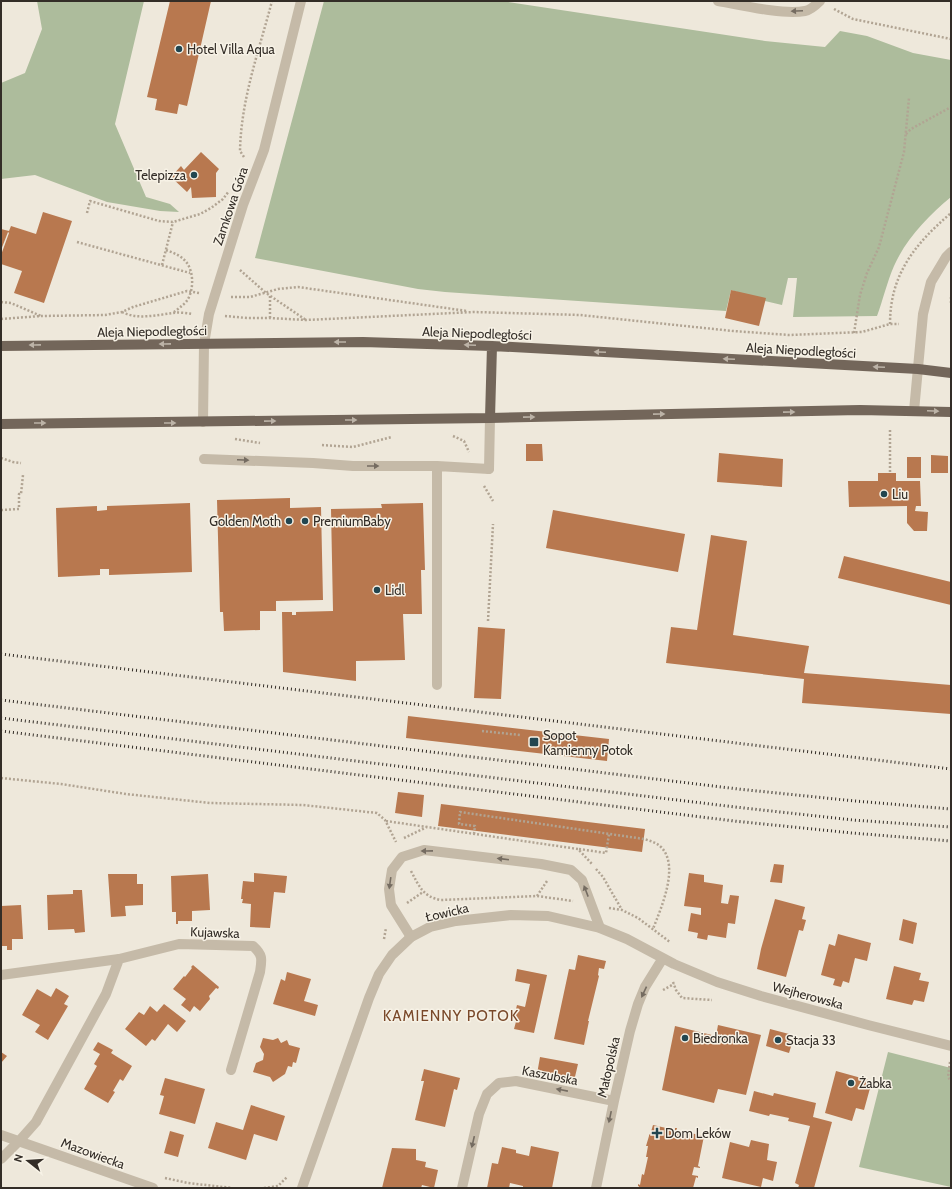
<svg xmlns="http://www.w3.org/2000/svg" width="952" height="1189" viewBox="0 0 952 1189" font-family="Cabin,sans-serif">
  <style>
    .green { fill: #adbc9c }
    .building { fill: #b8784f }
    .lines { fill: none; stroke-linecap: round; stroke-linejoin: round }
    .path { stroke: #b1a493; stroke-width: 2.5; stroke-dasharray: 2 2; stroke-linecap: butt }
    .service { stroke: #c5baa8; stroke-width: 10 }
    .minor { stroke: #c5baa8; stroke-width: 10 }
    .tertiary { stroke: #c5baa8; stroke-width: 10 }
    .primary { stroke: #73665a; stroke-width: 10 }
    .rail { stroke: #332d27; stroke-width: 3; stroke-dasharray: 1 3; stroke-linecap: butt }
    .oneway { fill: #756c61 }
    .oneway2 { fill: #bcb3a7 }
    .poi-dot { fill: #224650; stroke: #f7f2e6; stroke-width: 1.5 }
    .labels { text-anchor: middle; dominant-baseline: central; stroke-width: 3; stroke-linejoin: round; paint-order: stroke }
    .poi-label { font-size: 13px; fill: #332d27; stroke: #f7f2e6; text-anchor: start }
    .street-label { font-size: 13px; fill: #332d27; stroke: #f7f2e6 }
    .quarter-label { font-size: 15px; letter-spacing: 1px; fill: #794829; stroke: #f7f2e6 }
  </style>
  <rect width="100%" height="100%" fill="#eee8db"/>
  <path class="green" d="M37,1H144L115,124L146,197L170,204L179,212L160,211L107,202L35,175L1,179V83L25,73L42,29Z
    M324,1H501L765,41L825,47L840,31L867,36L913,53L951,60V197C928,216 906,239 894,266C887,282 883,300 877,316L793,317L797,278H788L782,305L765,301L731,290L726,311L445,292L418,289L255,258Z
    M888,1052L951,1068V1187L859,1167Z"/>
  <path class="building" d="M170,1H211L187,106L179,104L177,114L155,110L157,99L147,97Z
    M201,152L219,169L216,173V197L192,198L191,187L187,192L171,177L181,166L184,170Z
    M43,212L72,221L44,303L14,293L22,271L1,264V255L9,233L8,232L1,250V229L9,231L11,226L36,234Z
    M731,290L766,298L759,326L725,318Z
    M526,444H542L543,461H526Z
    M719,453L783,459L782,487L717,482Z
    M931,455L948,456V473H931Z
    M907,457H921V478H907Z
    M878,473H896V481H920L921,506H916L915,511L928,512L927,531H914L907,523V506L849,507L848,481H878Z
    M290,498V508L321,507L323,600L276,601V611H260V630L224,631L223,612H220L217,500Z
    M190,503L192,572L109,575V569H100V575L58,577L56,508L97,506V511L107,510V506Z
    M423,503L425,570H421L422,614H403L405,660L356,661V681L283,672L282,612H292V615H296V612L333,611L331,509L382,508L381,504Z
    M553,510L685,534L678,572L546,548Z
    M711,535L747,541L733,635L809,646L804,673L951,685V714L802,703L804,679L666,663L671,627L697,630Z
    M844,556L951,582V605L838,578Z
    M478,627L505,629L501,699L474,698Z
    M408,716L609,739L607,761L406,738Z
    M398,792L424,795L422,817L395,813Z
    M441,804L645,829L642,852L438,826Z
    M774,864L784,865L782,883L770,882Z
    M254,873L287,876L285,893L274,892L270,928L250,927L251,904L242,903L243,899H241L243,881L254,882Z
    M689,873L704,875V882L723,885L721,903L728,904L730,895L739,896L735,924L728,923L726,938L708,935L707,940L697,938L698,933L688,931L691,913L701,915V908L684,906Z
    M108,874H137V884H143V905L125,906L126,916L111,917Z
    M208,874L210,910L192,911V921H178V924H176V912H172L171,876Z
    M73,890H82L85,932L75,933L74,929L48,930L47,895L73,894Z
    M775,899L805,907L802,919L806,920L803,931L799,930L786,977L757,969L761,949Z
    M21,905L23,939H12V950H7V946H1V906Z
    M903,919L917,923L913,944L899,940Z
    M838,934L871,943L867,961L855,958L849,983L843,981L841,987L833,985L835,979L821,975L829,944L835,946Z
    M578,955L606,961L604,969L599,968L598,975L599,976L588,1021H589L584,1045L554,1039L569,969L575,970Z
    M193,965L219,987L218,989L216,988L209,996L210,999L200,1011L194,1006L190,1012L181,1005L186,999L173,989L184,976L185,977L192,968L191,967Z
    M894,966L921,973L919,980L929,982L924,1002L914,1000L912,1005L886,999Z
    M517,969L547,975L534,1033L514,1029L517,1018L514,1017L517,1005L525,1007L530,984L515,981Z
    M287,972L311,979L304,1001L318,1005L315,1016L273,1004L281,979L285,981Z
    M56,988L69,996L64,1004L68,1006L48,1040L35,1032L40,1025L22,1015L37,989L51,997Z
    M164,1004L186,1021L177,1032L168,1024L155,1041L152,1039L146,1046L125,1029L139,1012L144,1015L150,1006L157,1012Z
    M718,1025L761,1035L746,1095L718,1089L714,1103L662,1090L675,1026L716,1036Z
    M770,1029L789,1034L788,1038L793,1040L789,1053L766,1046Z
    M263,1038L273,1040L278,1038L281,1043L287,1040L289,1045L300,1048L296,1063L293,1062L292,1067L288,1066L285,1074L273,1082L270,1077L253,1072L256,1063L263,1060L264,1054L260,1047Z
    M98,1042L113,1050L111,1053L132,1066L123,1081L120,1079L113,1091L115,1092L108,1103L84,1089L97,1066L94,1064L100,1054L93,1050Z
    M1,1052L7,1056L1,1063Z
    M540,1057L578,1064L574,1081L537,1074Z
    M424,1069L460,1078L457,1090L454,1089L445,1127L415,1120L424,1081H421Z
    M836,1071L872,1081L864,1110L856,1108L852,1121L825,1113Z
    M165,1078L205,1089L195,1124L159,1114L164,1096L160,1095Z
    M754,1091L773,1096L774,1093L816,1103L813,1117L832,1122L814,1188H798L799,1185L795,1183L810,1126L788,1121L789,1118L770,1114L769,1116L749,1111Z
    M251,1105L285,1116L277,1141L254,1134L246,1160L208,1148L216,1122L243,1130Z
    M653,1125L675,1130V1128H677L676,1134L684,1136L685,1130H687L686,1132L704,1136L698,1166L700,1167V1168L694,1167L692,1175L698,1176V1178L696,1177L693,1188H638L639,1186H638V1184L640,1185L642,1174L644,1175L648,1157H646L648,1146H646L649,1136V1134L650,1135Z
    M170,1131L184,1135L178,1157L164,1153Z
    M751,1140L769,1144L767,1160L777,1162L773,1181L763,1178L761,1187L722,1178L730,1142L749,1147Z
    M531,1146L559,1152L552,1188H523V1186L510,1183L509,1188H487L492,1163L498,1164L502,1147L516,1150V1153L529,1156Z
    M392,1148L416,1149V1160L426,1162L425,1167L438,1170L434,1188L422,1185L421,1188H382Z"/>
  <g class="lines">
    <path class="path" d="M834,9L853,19L951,39
      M906,134L911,129L951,107
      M244,157L240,151C241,99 259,51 272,1
      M87,213L90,201L159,221L173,222L200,214L211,208L223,199L229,191
      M77,242L190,273
      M166,250C174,253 182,256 187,263C194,273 194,292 186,302C182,306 178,309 174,312
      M162,265L173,222
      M240,270L266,293L306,320
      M270,296V318
      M231,297H250L278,289L298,287L467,311
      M951,297V305
      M1,302L11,303L41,316
      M122,312C137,320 157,315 173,313C179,312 186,313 192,314
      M225,316L247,318H270L306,320L474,312L580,315L733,331L789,335L862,332L890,324H899
      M1,319L41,316L105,315L122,312L133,307L187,291L199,293
      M890,324C890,274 915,244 951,213
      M854,333L860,295L867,273L879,247L904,152L909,98
      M890,430V473
      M453,436L464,441L469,452
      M235,439L260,443
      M322,445L353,447L392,437
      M1,458L13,462L21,463
      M484,486L493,501
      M1,510L19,509V494H21L23,475
      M488,621L493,524
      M482,731L520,735
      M1,778L61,784L126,794L210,803L303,805L377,813L385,820L396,842
      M386,821L578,849L592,864
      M474,834L475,826L459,824L460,812L644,839C650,841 656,842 661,847C680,866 661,908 653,929
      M404,838L427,827
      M579,849L606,853L609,834
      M596,869L603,877L622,910
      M411,871C419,886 423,897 441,900L537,896L573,901
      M537,896L547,881
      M407,903L423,892
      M609,908L622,910L638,918L670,942
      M384,939L386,928
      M673,982L676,990L682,998L712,1000
      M663,990L674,984
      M950,1062L948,1077L951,1081
      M165,1178L188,1183L232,1188
      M264,1188L278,1186L287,1177"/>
    <path class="service" d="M489,469L490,418
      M411,937L391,905L389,889L392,870L402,857L424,850L541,864L571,870L582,880L600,928
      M1,975L119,959"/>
    <path class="minor" d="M718,1C741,5 782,15 805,11C811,10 816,5 820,1
      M203,422L204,344L209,314L243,205L264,150L301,1
      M204,459L313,463L353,466H437L489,469
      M437,466V685
      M1,1135L153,1188
      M1,1159L20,1140L36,1122L106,994L119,959L179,944L253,946C263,955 262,959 260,972L231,1070
      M302,1188L369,998L379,974L392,955L411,937L430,927L456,921L511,915L548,916L600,928L627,939L674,964L717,982L761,996L868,1025L951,1046
      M462,1188L479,1114L487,1094L499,1083L516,1081L614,1101
      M596,1188L614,1101L630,1031L638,1004L645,987L663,958"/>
    <path class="tertiary" d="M914,411L923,314L931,282L946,257L951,252"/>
    <path class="primary" d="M1,346L363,342L492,346L918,369L951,373
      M490,418L492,346
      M1,424L490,418L860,410L951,412"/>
    <path class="rail" d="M1,654L951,769
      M1,700L738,789L855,801L951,809
      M1,718L735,807L853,820L951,827
      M1,731L734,821L852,833L951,841"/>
  </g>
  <defs><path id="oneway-solid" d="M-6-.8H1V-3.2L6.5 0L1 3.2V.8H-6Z"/></defs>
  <g class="oneway">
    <use href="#oneway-solid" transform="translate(797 11) rotate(177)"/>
    <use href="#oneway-solid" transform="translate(243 460) rotate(2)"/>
    <use href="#oneway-solid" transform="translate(373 466)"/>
    <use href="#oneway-solid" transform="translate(427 851) rotate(179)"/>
    <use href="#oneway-solid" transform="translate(503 859) rotate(-173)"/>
    <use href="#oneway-solid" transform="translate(390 883) rotate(98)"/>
    <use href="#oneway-solid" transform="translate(586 891) rotate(-111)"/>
    <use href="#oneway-solid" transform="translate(644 992) rotate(115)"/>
    <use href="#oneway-solid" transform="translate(562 1090) rotate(-169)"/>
    <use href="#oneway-solid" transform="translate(610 1117) rotate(102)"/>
    <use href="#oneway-solid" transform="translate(473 1142) rotate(103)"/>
  </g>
  <g class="oneway2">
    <use href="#oneway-solid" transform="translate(340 342) rotate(-180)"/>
    <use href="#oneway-solid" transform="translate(165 344) rotate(179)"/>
    <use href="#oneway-solid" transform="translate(35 345) rotate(179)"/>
    <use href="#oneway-solid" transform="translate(470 345) rotate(-178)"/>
    <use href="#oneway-solid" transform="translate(600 352) rotate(-177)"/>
    <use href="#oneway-solid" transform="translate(729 359) rotate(-177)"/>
    <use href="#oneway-solid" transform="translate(879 367) rotate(-177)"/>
    <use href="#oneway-solid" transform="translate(933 411) rotate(2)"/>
    <use href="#oneway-solid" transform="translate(789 412) rotate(-1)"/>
    <use href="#oneway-solid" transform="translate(659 414) rotate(-1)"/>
    <use href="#oneway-solid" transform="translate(529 417) rotate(-1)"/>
    <use href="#oneway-solid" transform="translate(351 420)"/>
    <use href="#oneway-solid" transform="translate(270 421) rotate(-1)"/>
    <use href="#oneway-solid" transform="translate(40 423)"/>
    <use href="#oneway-solid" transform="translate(170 423)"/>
  </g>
  <g class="poi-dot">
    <circle cx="179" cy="49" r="4"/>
    <circle cx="194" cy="175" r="4"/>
    <circle cx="884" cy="494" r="4"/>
    <circle cx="289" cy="521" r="4"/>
    <circle cx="305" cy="521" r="4"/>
    <circle cx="377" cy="590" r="4"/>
    <rect x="529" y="737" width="10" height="10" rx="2"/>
    <circle cx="685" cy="1038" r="4"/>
    <circle cx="778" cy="1040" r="4"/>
    <circle cx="851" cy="1083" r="4"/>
    <path d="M655 1127h4v4h4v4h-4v4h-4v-4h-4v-4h4z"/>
  </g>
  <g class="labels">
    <g class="poi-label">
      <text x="187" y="49">Hotel Villa Aqua</text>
      <text x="186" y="175" text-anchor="end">Telepizza</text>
      <text x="892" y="494">Liu</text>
      <text x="281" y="521" text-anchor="end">Golden Moth</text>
      <text x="313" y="521">PremiumBaby</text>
      <text x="385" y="590">Lidl</text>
      <text x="543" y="735">Sopot<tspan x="543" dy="15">Kamienny Potok</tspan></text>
      <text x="693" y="1038">Biedronka</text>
      <text x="786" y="1040">Stacja 33</text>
      <text x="859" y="1083">Żabka</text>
      <text x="665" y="1133">Dom Leków</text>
    </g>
    <g class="street-label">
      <text transform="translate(230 206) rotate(-71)">Zamkowa Góra</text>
      <text transform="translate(152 331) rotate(-1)">Aleja Niepodległości</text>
      <text transform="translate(477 333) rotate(2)">Aleja Niepodległości</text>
      <text transform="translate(801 350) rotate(3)">Aleja Niepodległości</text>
      <text transform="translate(447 912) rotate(-13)">Łowicka</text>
      <text transform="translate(215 932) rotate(2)">Kujawska</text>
      <text transform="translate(808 995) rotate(15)">Wejherowska</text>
      <text transform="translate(608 1067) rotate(-77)">Małopolska</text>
      <text transform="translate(550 1075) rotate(11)">Kaszubska</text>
      <text transform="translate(93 1153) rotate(20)">Mazowiecka</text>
    </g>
    <g class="quarter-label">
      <text x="451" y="1016">KAMIENNY POTOK</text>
    </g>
  </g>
  <rect width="952" height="1189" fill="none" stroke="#332d27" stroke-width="4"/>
  <g transform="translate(28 1161) rotate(287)" stroke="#f7f2e6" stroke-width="3" paint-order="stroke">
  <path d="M0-3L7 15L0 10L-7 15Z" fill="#332d27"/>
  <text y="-6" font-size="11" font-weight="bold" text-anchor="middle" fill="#332d27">N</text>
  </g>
</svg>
